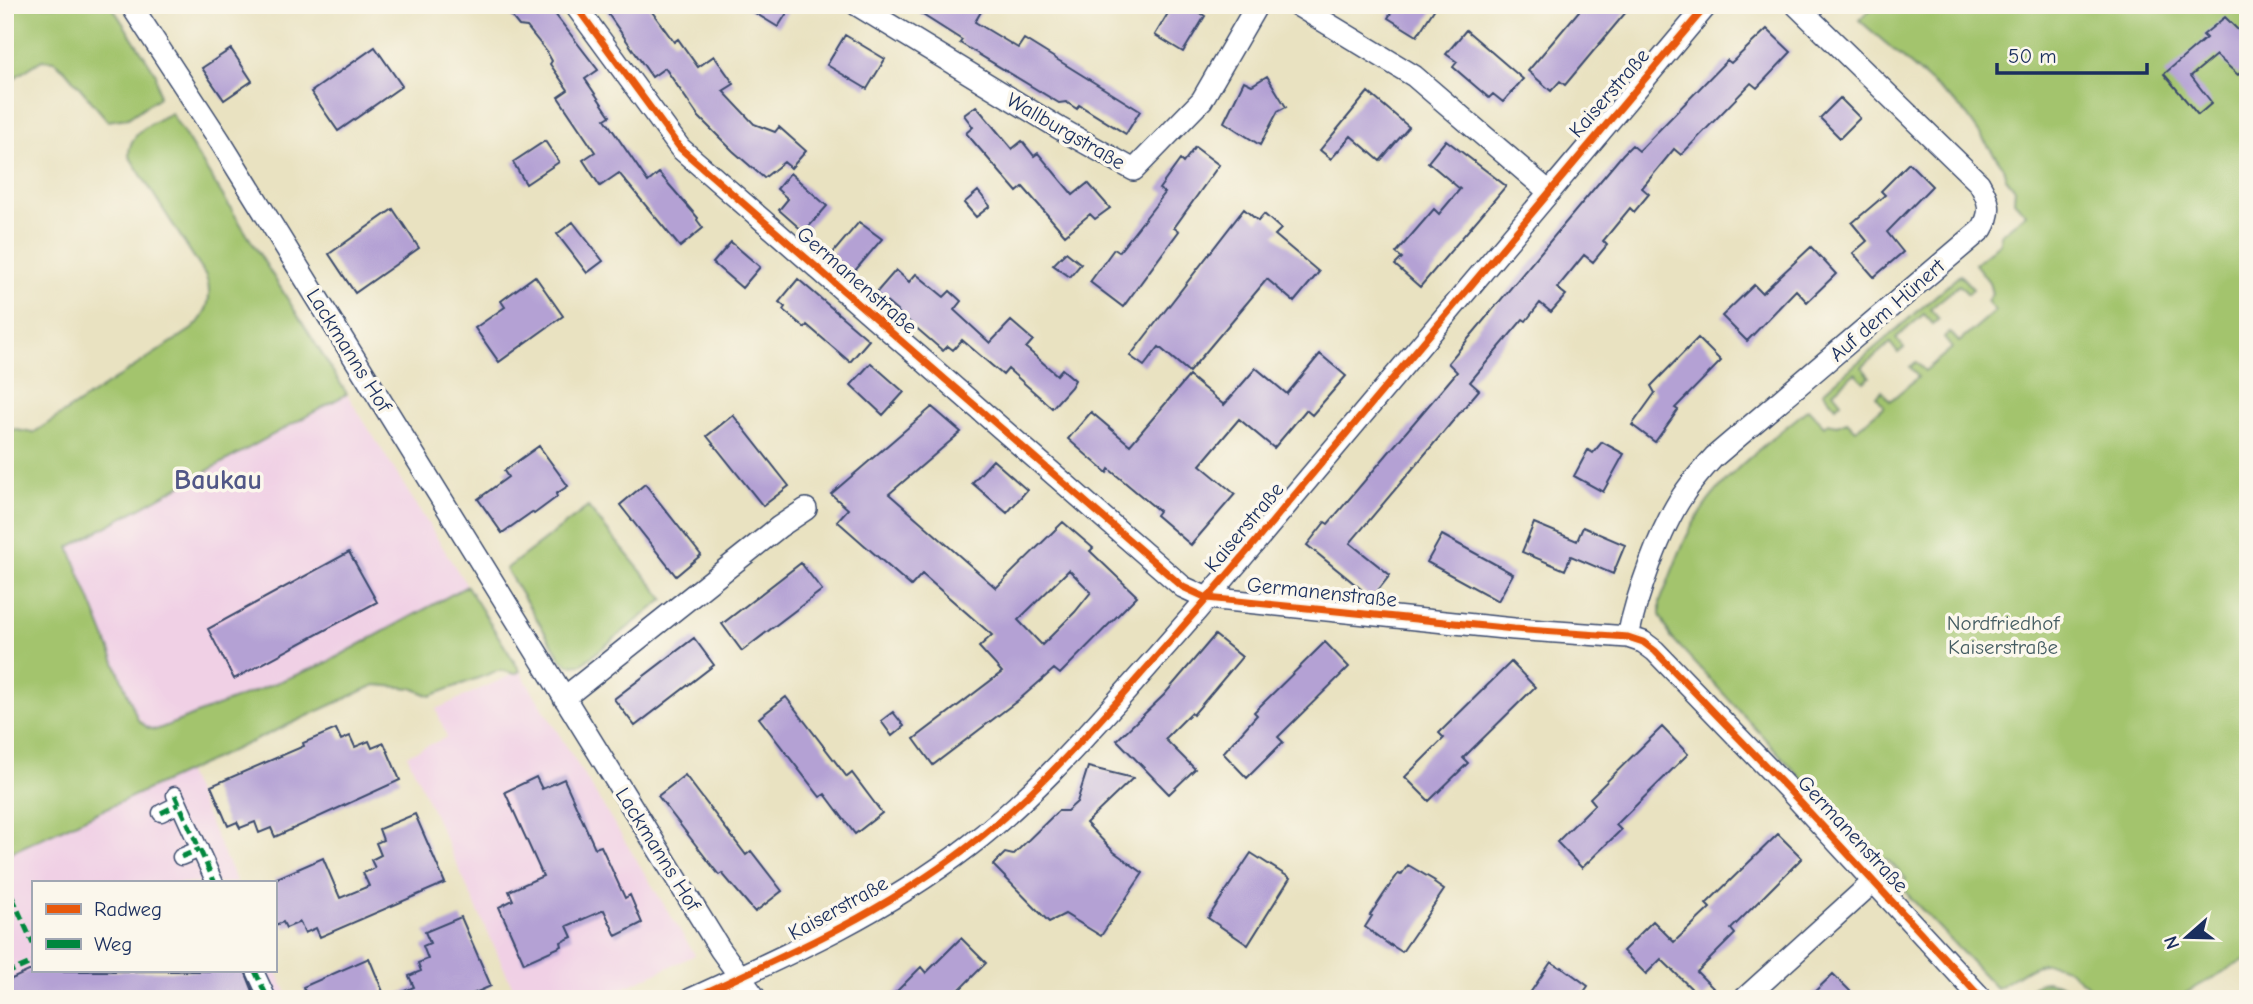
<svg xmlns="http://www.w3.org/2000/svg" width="2253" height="1004" viewBox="0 0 2253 1004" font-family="'Comic Neue',sans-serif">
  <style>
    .built { fill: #f0d0e5 }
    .green { fill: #a3c46d; stroke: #5f7a66; stroke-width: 2 }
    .forest { fill: #82aa60; stroke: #4e6c5f; stroke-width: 2 }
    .building { fill: #b4a1d4; fill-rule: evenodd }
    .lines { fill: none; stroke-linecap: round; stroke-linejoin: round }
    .pedestrian-casing { stroke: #3a4a6d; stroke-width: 19 }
    .minor-casing { stroke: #3a4a6d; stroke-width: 24 }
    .pedestrian { stroke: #fff; stroke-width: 16 }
    .minor { stroke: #fff; stroke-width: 21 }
    .quiet { stroke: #00873e; stroke-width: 5; stroke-dasharray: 10 5; stroke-linecap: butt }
    .cycleway-casing { stroke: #fbf7ec; stroke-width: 11 }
    .cycleway { stroke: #e8590c; stroke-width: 7 }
    .labels { text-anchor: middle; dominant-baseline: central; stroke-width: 7; stroke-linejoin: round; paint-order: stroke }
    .street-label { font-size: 21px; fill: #1b2f5e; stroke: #fbf7ec }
    .park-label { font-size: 21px; fill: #445c62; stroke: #fbf7ec }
    .district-label { font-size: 28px; font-weight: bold; fill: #515787; stroke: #fbf7ec }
  </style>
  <rect width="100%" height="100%" fill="#fbf7ec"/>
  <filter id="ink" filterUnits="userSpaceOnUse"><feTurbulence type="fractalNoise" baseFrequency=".0143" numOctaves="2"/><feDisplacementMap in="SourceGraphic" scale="14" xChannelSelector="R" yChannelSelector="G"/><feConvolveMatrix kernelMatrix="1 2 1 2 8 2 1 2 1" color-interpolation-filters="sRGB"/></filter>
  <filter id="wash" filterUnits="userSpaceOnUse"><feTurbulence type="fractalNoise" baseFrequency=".00686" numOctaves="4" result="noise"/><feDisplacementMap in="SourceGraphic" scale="28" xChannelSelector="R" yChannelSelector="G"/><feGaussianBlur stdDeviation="1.57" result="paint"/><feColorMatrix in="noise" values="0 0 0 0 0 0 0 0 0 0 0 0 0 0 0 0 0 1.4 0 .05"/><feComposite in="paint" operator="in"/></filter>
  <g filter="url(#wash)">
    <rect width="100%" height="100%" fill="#e9e2c1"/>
    <path class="built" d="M347,394L467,586L324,664L156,730L148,728L134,713L69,548Z
      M520,671L695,955L600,999H518L407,755L447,737L436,709Z
      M186,771L237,883H33V971H275V967L289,999H5V854Z"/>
    <path class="green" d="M111,5L156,74L159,97L128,118L108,121L65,70L54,61L42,60L17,76L5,90V6Z
      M1876,5H2248V958L2175,999H2102C2080,980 2061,953 2030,968C2018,974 2008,983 1996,988L1909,896L1901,884L1906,879L1886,858L1880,863L1671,637L1660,615V602C1672,573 1682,540 1700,513C1727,471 1770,441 1808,409L1824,426L1828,423L1837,425L1847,421L1856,430L1884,406L1876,396L1882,391L1890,401L1918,377L1910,367L1916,362L1925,371L1952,348L1944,338L1950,332L1959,342L1995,311L1987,301L1992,294L1989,282L1975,264L2000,243V235L2026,214L2014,201L2015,189L2006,178L2003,167L1963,110L1859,20Z
      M171,113L347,394L69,547L138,720L148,728L156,730L324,664L467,586L520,671L515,674L504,671H497L430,696L412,688L375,685L5,855V428L33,433L192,329C208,315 213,296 206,276L129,156C128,132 153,123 171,113Z
      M1960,275L1973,289L1968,294L1959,285L1930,309L1939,319L1933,324L1924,314L1896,338L1904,348L1898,353L1890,343L1862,367L1870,377L1864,382L1855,373L1833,392L1841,402L1836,407L1823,392Z
      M588,507L664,599L582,664L569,665L562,660L506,569Z
      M1307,991L1353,995L1352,999H1265Z"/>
    <path class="forest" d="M2046,981L2062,985L2078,999H2016L2039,983Z"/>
    <g id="blocks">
      <path class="building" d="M502,5H548L598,70L585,79L610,116L605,119L648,182L659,173L698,218L697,220L703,228L680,247L619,173L600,186L583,160L595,152L558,97L568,90L550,64L552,61L547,52L527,27L519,26Z
        M614,5H647L674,42L678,39L698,67L714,56L734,84L723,91L754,124L775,132L779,127L806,151L791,168L784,162L764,178L733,151L699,117L665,68L652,77L606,11Z
        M742,5H792L778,27Z
        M907,5H985L975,22L1018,48L1024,39L1140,111L1126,134L1079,105L1077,109L1066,102L1059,103L960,43L962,40Z
        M1173,5H1188L1205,16L1183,52L1155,35Z
        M1396,5H1437L1417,36L1388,18Z
        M1584,5H1632L1565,85L1560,81L1551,91L1528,71Z
        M2225,17L2240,32L2248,26V66L2238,75L2216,55L2191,76L2212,103L2198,115L2164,74L2206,38L2203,35Z
        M1767,29L1791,52L1757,88L1751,83L1681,155L1674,149L1642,188L1649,194L1634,212L1630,208L1603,241L1607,245L1593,262L1584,255L1557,288L1566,295L1551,312L1540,303L1526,321L1523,319L1470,382L1479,390L1350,543L1390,575L1372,598L1307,545L1325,522L1328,524L1457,372L1448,363L1623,154L1632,145L1639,151L1727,60L1731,63Z
        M1466,30L1523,79L1503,102L1493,94L1489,98L1453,67L1457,62L1446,54Z
        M845,35L885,59L867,89L827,65Z
        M375,47L402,86L338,131L311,92Z
        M231,49L252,81L224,100L202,68Z
        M1267,76L1286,107L1278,111L1260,145L1224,122L1244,81L1252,85Z
        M1368,92L1409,127L1380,161L1351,136L1331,159L1320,150Z
        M1840,98L1860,118L1840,138L1820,118Z
        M976,106L1012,149L1022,141L1034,156L1038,153L1073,195L1088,183L1110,208L1095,219L1090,214L1065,235L1023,187L1017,192L966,133L973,127L964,115Z
        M1446,140L1506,186L1420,287L1395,265L1402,258L1396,253L1434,209L1439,214L1460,189L1428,162Z
        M545,141L559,162L526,184L513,162Z
        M1195,147L1219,165L1174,228L1179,231L1123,307L1090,282L1114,249L1119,252L1165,193L1159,189L1180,160L1183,163Z
        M1909,163L1932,186L1887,232L1903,252L1874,277L1853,253L1867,241L1852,223L1885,195L1881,191Z
        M790,173L827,206L804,232L779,210L788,199L777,189Z
        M978,191L990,206L976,217L964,203Z
        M393,209L419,248L355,293L329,254Z
        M1244,209L1258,221L1264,214L1281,229L1275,235L1319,272L1294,302L1267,279L1189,372L1159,347L1144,366L1130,356Z
        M573,222L603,261L587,273L557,234Z
        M859,222L882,239L853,273L831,255Z
        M731,242L760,267L742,288L713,263Z
        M1811,247L1836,274L1807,302L1796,290L1747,341L1722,316L1754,285L1762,293Z
        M1066,252L1081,264L1070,277L1053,265Z
        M896,270L909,282L916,274L944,297L950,291L961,301L954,310L990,343L1011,321L1033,340L1026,348L1057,375L1062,369L1075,380L1071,387L1052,408L1008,369L1003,375L962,340L953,350L948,346L943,351L876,293Z
        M535,276L563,316L499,362L475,328L505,307L501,301Z
        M798,279L869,340L850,362L807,325L805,328L783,310L785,307L779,302Z
        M1698,338L1721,361L1675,408L1678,410L1655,442L1632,425L1655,393L1651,386Z
        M1320,354L1346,376L1312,415L1306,410L1274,448L1239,419L1200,465L1235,494L1191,545L1156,515L1159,511L1109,469L1107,473L1068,439L1091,412L1130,445L1189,376L1224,405L1256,368L1287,394Z
        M871,363L904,392L883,415L851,385Z
        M932,407L961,432L889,494L996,588L1063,522L1093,548L1090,551L1137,596L1060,674L1054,669L1021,698L933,765L914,739L1002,672L979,647L992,635L922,574L911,586L837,521L848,509L831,494ZM1069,570L1091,592L1075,612L1042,645L1018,620Z
        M733,415L789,486L763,506L707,436Z
        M1602,442L1624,454L1603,492L1574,476L1588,450L1593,453Z
        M539,446L568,486L556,494L557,497L534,514L532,512L502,533L478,499L508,477L504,471Z
        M993,460L1027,490L1007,513L972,483Z
        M645,484L701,555L676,576L620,505Z
        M1534,523L1577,541L1583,527L1625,545L1613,574L1571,556L1565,570L1522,552Z
        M1442,535L1513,574L1498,601L1427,562Z
        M349,552L377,602L234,679L208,629Z
        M801,563L822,590L742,651L722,624Z
        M1215,635L1242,657L1193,715L1191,713L1165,739L1195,769L1169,794L1117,740L1164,695Z
        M694,638L714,665L635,726L614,699Z
        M1325,642L1349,667L1278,737L1283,742L1247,778L1223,753L1257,715L1254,712Z
        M1511,662L1535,687L1463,758L1468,763L1429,801L1405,777L1444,738L1439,733Z
        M786,697L847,777L852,773L882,813L855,834L825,794L820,797L759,718Z
        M893,712L904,726L892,736L881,721Z
        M1662,727L1688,754L1616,825L1621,830L1582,868L1557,842L1595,804L1590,798Z
        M336,729L341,740L350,736L355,747L369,741L372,748L384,743L400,780L275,837L271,828L259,833L255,822L240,828L237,822L228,826L211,786L304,746L303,743Z
        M1088,767L1133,778L1086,823L1114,852L1143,873L1101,936L1065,914L1049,922L993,865L1005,853L1013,855L1058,811H1067L1077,802Z
        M685,775L746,855L751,851L782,891L755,912L722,873L719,875L658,796Z
        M536,777L542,789L564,779L595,848L601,846L625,898L630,895L642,923L616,936L604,910L567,926L572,937L561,942L562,946L524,963L499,907L513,900L509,891L543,876L505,792Z
        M415,814L445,883L320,937L316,928L305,933L300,922L286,928L283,922L275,925V879L323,858L340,898L369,886L363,873L375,868L371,860L381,855L376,843L383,840L379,829Z
        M1778,834L1802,858L1731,929L1735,934L1697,972L1713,988L1702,999L1661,959L1646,974L1623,951L1653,921L1674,942L1710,908L1706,904Z
        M1251,853L1290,878L1248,945L1208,918Z
        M1408,865L1435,881L1434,883L1444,890L1402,952L1391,945V946L1365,927L1372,916L1370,915L1386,891L1398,874L1401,875Z
        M461,917L491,986L461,999H386L414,987L409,976L421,971L418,963L428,959L423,946L430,943L425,932Z
        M961,938L986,963L950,999H889L921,967L926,973Z
        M369,958L386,999H308L303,987Z
        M1551,962L1561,968L1562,967L1588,986L1579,999H1526Z
        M29,971H245L256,999H5V982Z
        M1833,974L1858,999H1807Z"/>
    </g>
  </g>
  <g filter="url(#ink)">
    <use href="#blocks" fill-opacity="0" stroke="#3a4a6d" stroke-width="2"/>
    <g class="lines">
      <g class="pedestrian-casing">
        <path id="pedestrian" d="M175,795L215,883
          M161,813L179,804
          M181,857L200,849
          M255,971L268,999"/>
      </g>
      <g class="minor-casing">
        <path id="minor" d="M131,5L220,141L720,949L756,999
          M575,5L680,148L1183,587L1207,598L1514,629L1628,637L1643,642L1655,651L1787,788L1982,999
          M857,5L1059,128L1134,170L1202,100L1257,5
          M1297,5L1414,76L1548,191
          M1628,637C1636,597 1660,529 1683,495C1692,481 1703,469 1714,457L1982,229C1993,211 1989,200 1979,183L1796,5
          M564,698L779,527L806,509
          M691,999C790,954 882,913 969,846C1028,801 1079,744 1128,689C1184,626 1239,562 1293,497C1430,332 1568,168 1707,5
          M1744,999L1873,882"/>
      </g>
      <use href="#pedestrian" class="pedestrian"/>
      <use href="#minor" class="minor"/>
      <path class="quiet" d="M175,795L215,883
        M161,813L179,804
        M181,857L200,849
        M6,883L33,944
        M255,971L268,999
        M5,974L33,962"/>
      <g class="cycleway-casing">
        <path id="cycleway" d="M575,5L680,148L1183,587L1207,598L1514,629L1628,637L1643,642L1655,651L1787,788L1982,999
          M691,999C790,954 882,913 969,846C1028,801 1079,744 1128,689C1184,626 1239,562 1293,497C1430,332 1568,168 1707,5"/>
      </g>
      <use href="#cycleway" class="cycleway"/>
    </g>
  </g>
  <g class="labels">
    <g class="street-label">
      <text transform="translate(1609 93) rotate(-49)">Kaiserstraße</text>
      <text transform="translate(1066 131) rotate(30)">Wallburgstraße</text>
      <text transform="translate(857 280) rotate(41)">Germanenstraße</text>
      <text transform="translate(1887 310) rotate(-41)">Auf dem Hünert</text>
      <text transform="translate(349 350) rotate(58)">Lackmanns Hof</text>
      <text transform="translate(1244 527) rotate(-50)">Kaiserstraße</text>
      <text transform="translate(1322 592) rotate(6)">Germanenstraße</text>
      <text transform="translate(1853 834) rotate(47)">Germanenstraße</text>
      <text transform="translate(658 849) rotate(58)">Lackmanns Hof</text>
      <text transform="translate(838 908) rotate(-29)">Kaiserstraße</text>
    </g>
    <g class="park-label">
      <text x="2003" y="623">Nordfriedhof<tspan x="2003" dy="24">Kaiserstraße</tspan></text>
    </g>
    <g class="district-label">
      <text x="218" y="480">Baukau</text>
    </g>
  </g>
  <rect width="2253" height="1004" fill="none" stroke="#fbf7ec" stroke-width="28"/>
  <rect x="32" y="881" width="245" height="91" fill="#fbf7ec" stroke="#a1a7b3" stroke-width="2"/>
  <rect x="46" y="904" width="35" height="10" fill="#e8590c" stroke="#a1a7b3" stroke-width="2"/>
  <text x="94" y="916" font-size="21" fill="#1b2f5e">Radweg</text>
  <rect x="46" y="939" width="35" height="10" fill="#00873e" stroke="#a1a7b3" stroke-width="2"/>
  <text x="94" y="951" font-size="21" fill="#1b2f5e">Weg</text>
  <g transform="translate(2187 937) rotate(250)" stroke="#fbf7ec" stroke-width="5" paint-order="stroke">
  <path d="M0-5L12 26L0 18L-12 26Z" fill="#1b2f5e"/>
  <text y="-10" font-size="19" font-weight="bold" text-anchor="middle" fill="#1b2f5e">N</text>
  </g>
  <path d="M1997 63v10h150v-10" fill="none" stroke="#1b2f5e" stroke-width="3.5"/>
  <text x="2008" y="63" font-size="21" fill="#1b2f5e" stroke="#fbf7ec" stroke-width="5" paint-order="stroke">50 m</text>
</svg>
